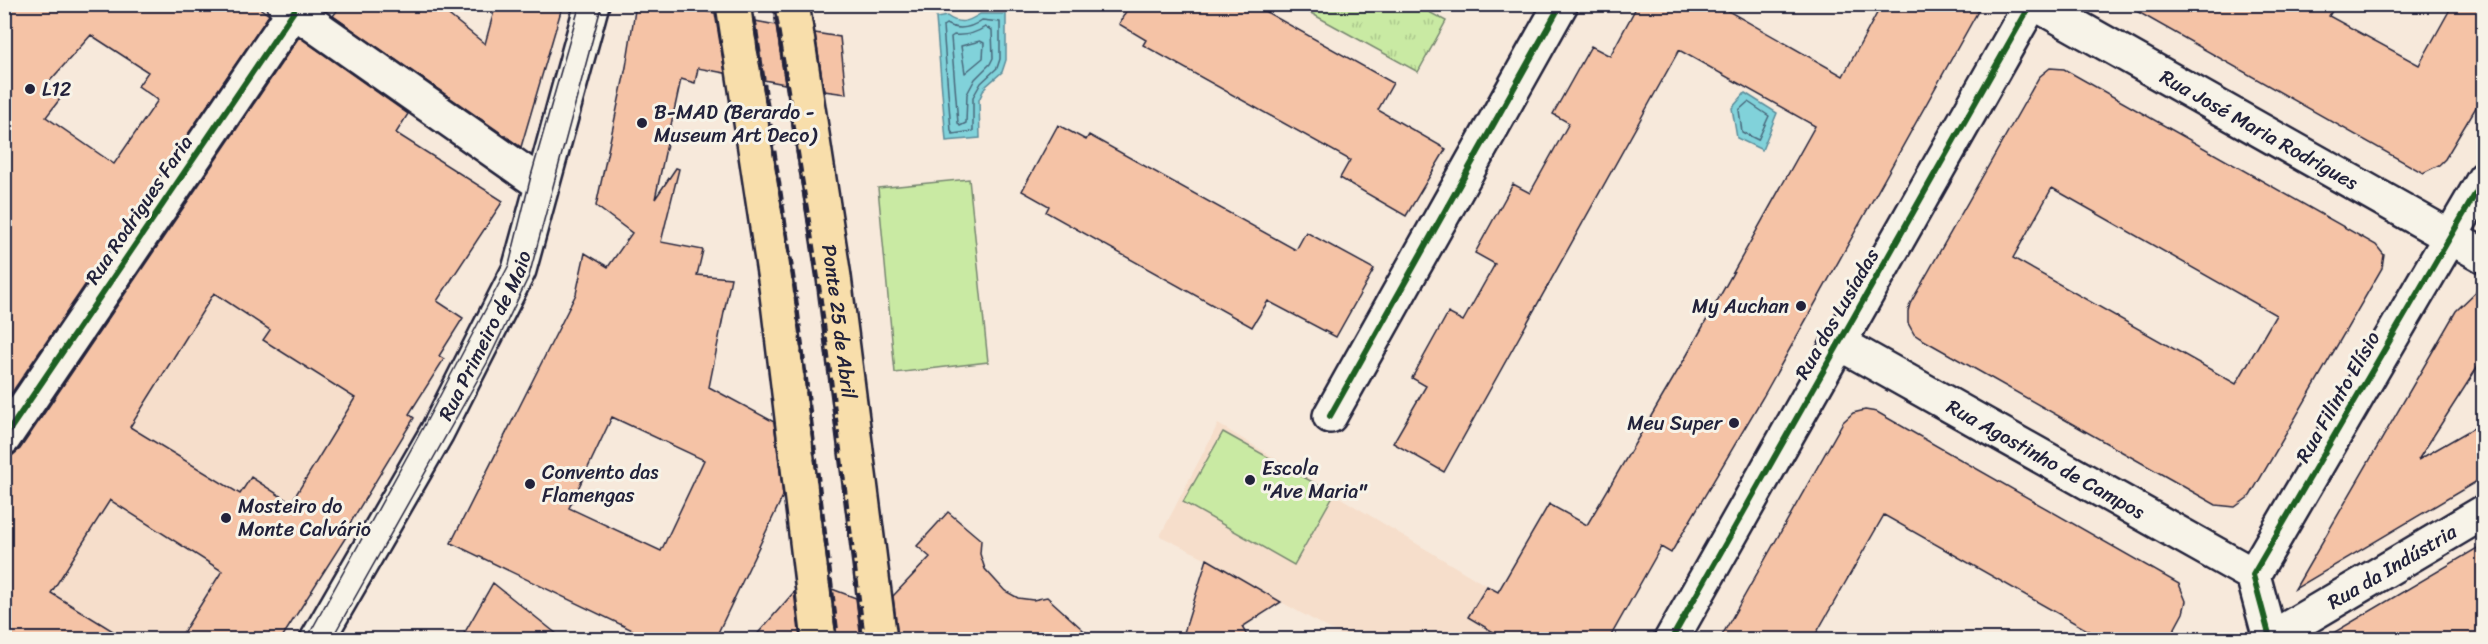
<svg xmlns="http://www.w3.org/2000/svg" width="2488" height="644" viewBox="0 0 2488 644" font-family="Sriracha,sans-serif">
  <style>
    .built { fill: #f6decb }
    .grass { fill: url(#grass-tufts); stroke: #76866f; stroke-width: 1.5 }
    .pitch { fill: #c9eaa3; stroke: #76866f; stroke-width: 1.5 }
    .water { fill: #81d2da; stroke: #5b8c9a; stroke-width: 1.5 }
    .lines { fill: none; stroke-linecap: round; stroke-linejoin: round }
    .shore { stroke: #48687b; stroke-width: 1.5 }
    .building { fill: #f5c3a6; stroke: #22223b; stroke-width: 1.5; fill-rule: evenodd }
    .minor-casing { stroke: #22223b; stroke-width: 38 }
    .secondary-casing { stroke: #22223b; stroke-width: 38 }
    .motorway-casing { stroke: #22223b; stroke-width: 38 }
    .minor { stroke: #f7f3e8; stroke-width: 33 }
    .secondary { stroke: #f7f3e8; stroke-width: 33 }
    .motorway { stroke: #f8deab; stroke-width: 33 }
    .tram { stroke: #22223b; stroke-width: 1.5 }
    .rail { stroke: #22223b; stroke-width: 4.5; stroke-dasharray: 9 4.5; stroke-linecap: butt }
    .cycleway-casing { stroke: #f7f3e8; stroke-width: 10 }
    .cycleway { stroke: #1b5e20; stroke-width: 6 }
    .poi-dot { fill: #22223b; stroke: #f7f3e8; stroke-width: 2 }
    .labels { text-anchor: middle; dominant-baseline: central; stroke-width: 6; stroke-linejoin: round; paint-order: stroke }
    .poi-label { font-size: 20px; fill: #22223b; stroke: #f7f3e8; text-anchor: start }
    .street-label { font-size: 20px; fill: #22223b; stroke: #f7f3e8 }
  </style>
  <defs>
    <pattern id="grass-tufts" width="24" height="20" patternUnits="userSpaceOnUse" patternTransform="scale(1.5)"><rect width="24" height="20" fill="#c9eaa3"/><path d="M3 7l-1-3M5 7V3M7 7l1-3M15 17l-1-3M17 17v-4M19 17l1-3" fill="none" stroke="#acc88d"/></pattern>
  </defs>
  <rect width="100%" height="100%" fill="#f7e9db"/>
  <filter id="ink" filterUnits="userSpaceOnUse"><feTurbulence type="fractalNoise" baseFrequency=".0167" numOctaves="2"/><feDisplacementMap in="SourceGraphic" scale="12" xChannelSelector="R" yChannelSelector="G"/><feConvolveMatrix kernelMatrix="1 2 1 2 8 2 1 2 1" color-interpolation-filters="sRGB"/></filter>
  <g filter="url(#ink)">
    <path class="built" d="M396,132L503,201L437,301L463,318L439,356L444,359L409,414L414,418L343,535L346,537L281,639L5,640V471L63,386L70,390Z
      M1218,424L1487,586L1578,639H1348L1281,602L1242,627L1249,639H1182L1207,559L1160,536Z"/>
    <path class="grass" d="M1296,5H1416L1446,21L1418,72Z"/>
    <path class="pitch" d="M969,179L988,362L895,373L878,188Z
      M1223,432L1334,494L1294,565L1183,502Z"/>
    <path class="water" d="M980,14H1006V60L1002,72L985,87L979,100L980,138L946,141L936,18L947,16C959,25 968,22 980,14Z
      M1745,93L1777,113L1762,150L1737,138L1732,108Z"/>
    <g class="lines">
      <path class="shore" d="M982,20L1000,22V59L997,68L981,83L973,97V131L953,134L951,131L943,26L946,24C959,31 971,28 982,20Z
        M985,27L992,30L993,58L990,64L975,79L967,94L966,123L960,126L958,123L951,37L954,35C966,36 975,34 985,27Z
        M980,41L984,43L983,58L965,73L961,46Z
        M1748,102L1769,116L1758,140L1742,132L1739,110Z"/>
    </g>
    <path class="building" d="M4,4H254L269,15L4,404ZM91,35L148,72L138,86L158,100L114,164L46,117L63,95L48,83Z
      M342,4H435L485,44L496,4H563L521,147L333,16Z
      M636,4H669L715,13L725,73L698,68L695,83L681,79L655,199L676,168L679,169L661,242L703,250L697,275L731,278L709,387L774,422L783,496L715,639H651L451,543L576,294L585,253L608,267L632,233L596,206L626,67ZM612,417L704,460L661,551L569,508Z
      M1130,4H1252L1393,83L1378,110L1446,149L1406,216L1340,178L1350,160L1143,45L1146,40L1119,24Z
      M1638,4H1716L1843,76L1882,4H1982L1763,397L1671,553L1661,547L1609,639H1505L1468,617L1487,586L1498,592L1549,504L1587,525L1687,355L1815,126L1679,50L1444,472L1393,443L1426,386L1412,378L1448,313L1463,321L1495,264L1475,253L1513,184L1530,193L1569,123L1553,114L1591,46L1610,56Z
      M2124,4H2336L2329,16L2419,65L2453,4H2484V94L2445,159L2439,165L2423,173Z
      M755,21L776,25L785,84L764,80Z
      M815,33L840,37L846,94L824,91Z
      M299,37L408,114L396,133L503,201L437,301L463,318L439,356L444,359L409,414L414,418L343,535L346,537L281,639H179L222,571L110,500L51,593L126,639H4V456L13,455L20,449ZM214,293L270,330L263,340L355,398L291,503L251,477L240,494L130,427Z
      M2050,68L2064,69L2376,245L2384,255L2382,268L2250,496L2235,507L2216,505L2147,466L1920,338L1914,334L1908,323V311L1910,304L2039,77ZM2052,188L2276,315L2236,384L2013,258Z
      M1058,125L1086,140L1089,135L1296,250L1306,232L1374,269L1336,337L1268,301L1252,327L1046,212L1049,206L1022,191Z
      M2484,284V357L2418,460L2484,422V477L2295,589L2456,311Z
      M1865,410L1877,412L2179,584L2186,601L2183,613L2169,639H2103L1884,515L1813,639H1720L1843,422L1853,413Z
      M948,512L981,540L980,554L985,569L1005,591L1018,598L1033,600L1047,597L1093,639H898L893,596L930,557L917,546Z
      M2484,544V632L2470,639H2323Z
      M1207,559L1281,602L1242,627L1249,639H1182Z
      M493,583L563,639H461Z
      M832,589L856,598L861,639H837Z
      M794,592L800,639H753Z"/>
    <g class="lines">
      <g class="minor-casing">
        <g id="minor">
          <path d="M284,4L541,184"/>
          <path id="s1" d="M2036,4L2484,256"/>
          <path id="s2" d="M1839,343L2253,575"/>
          <path d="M1330,416L1561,4"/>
          <path d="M4,438L294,11"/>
          <path d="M2270,638L2253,575L2484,179"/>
          <path d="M1671,640L2031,4"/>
          <path id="s3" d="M2268,640L2484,512"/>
        </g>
      </g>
      <g class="secondary-casing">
        <g id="secondary">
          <path id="s4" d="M317,640L437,432L519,270L592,4"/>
        </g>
      </g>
      <g class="motorway-casing">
        <g id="motorway">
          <path d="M733,4L776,286L819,640"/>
          <path id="s5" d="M792,4L834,277L880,640"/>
        </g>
      </g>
      <use href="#minor" class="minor"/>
      <use href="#secondary" class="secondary"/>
      <use href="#motorway" class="motorway"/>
      <path class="tram" d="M306,640L425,424L509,265L531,176L580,4
        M331,640L487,363L529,276L602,4"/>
      <path class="rail" d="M752,4L794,283L838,640
        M774,4L818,279L864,640"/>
      <g class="cycleway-casing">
        <path id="cycleway" d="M1330,416L1561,4
          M4,438L294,11
          M2270,638L2253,575L2484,179
          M1671,640L2031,4"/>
      </g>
      <use href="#cycleway" class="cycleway"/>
    </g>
  </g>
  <g class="poi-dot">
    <circle cx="30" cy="89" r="6"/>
    <circle cx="642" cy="123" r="6"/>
    <circle cx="1801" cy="306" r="6"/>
    <circle cx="1734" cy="423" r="6"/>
    <circle cx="1250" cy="480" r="6"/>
    <circle cx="530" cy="484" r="6"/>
    <circle cx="226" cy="518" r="6"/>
  </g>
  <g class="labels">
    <g class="poi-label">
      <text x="42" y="89">L12</text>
      <text x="654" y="112">B-MAD (Berardo -<tspan x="654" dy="23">Museum Art Deco)</tspan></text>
      <text x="1789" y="306" text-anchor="end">My Auchan</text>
      <text x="1722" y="423" text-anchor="end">Meu Super</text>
      <text x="1262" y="468">Escola<tspan x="1262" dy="23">"Ave Maria"</tspan></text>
      <text x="542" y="472">Convento das<tspan x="542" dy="23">Flamengas</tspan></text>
      <text x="238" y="506">Mosteiro do<tspan x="238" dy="23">Monte Calvário</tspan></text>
    </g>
    <g class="street-label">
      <text stroke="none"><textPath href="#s1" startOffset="256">Rua José Maria Rodrigues</textPath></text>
      <text transform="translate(139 210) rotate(-56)">Rua Rodrigues Faria</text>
      <text transform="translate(1837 314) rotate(-60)">Rua dos Lusíadas</text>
      <text stroke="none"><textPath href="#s5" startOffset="321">Ponte 25 de Abril</textPath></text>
      <text stroke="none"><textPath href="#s4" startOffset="348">Rua Primeiro de Maio</textPath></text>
      <text transform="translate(2338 397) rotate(-60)">Rua Filinto Elísio</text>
      <text stroke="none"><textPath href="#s2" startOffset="237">Rua Agostinho de Campos</textPath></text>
      <text stroke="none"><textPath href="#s3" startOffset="144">Rua da Indústria</textPath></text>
    </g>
  </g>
  <rect width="2488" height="644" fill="none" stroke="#f7f3e8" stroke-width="24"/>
  <rect x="12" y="12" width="2464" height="620" fill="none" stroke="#22223b" stroke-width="2" filter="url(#ink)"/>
</svg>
